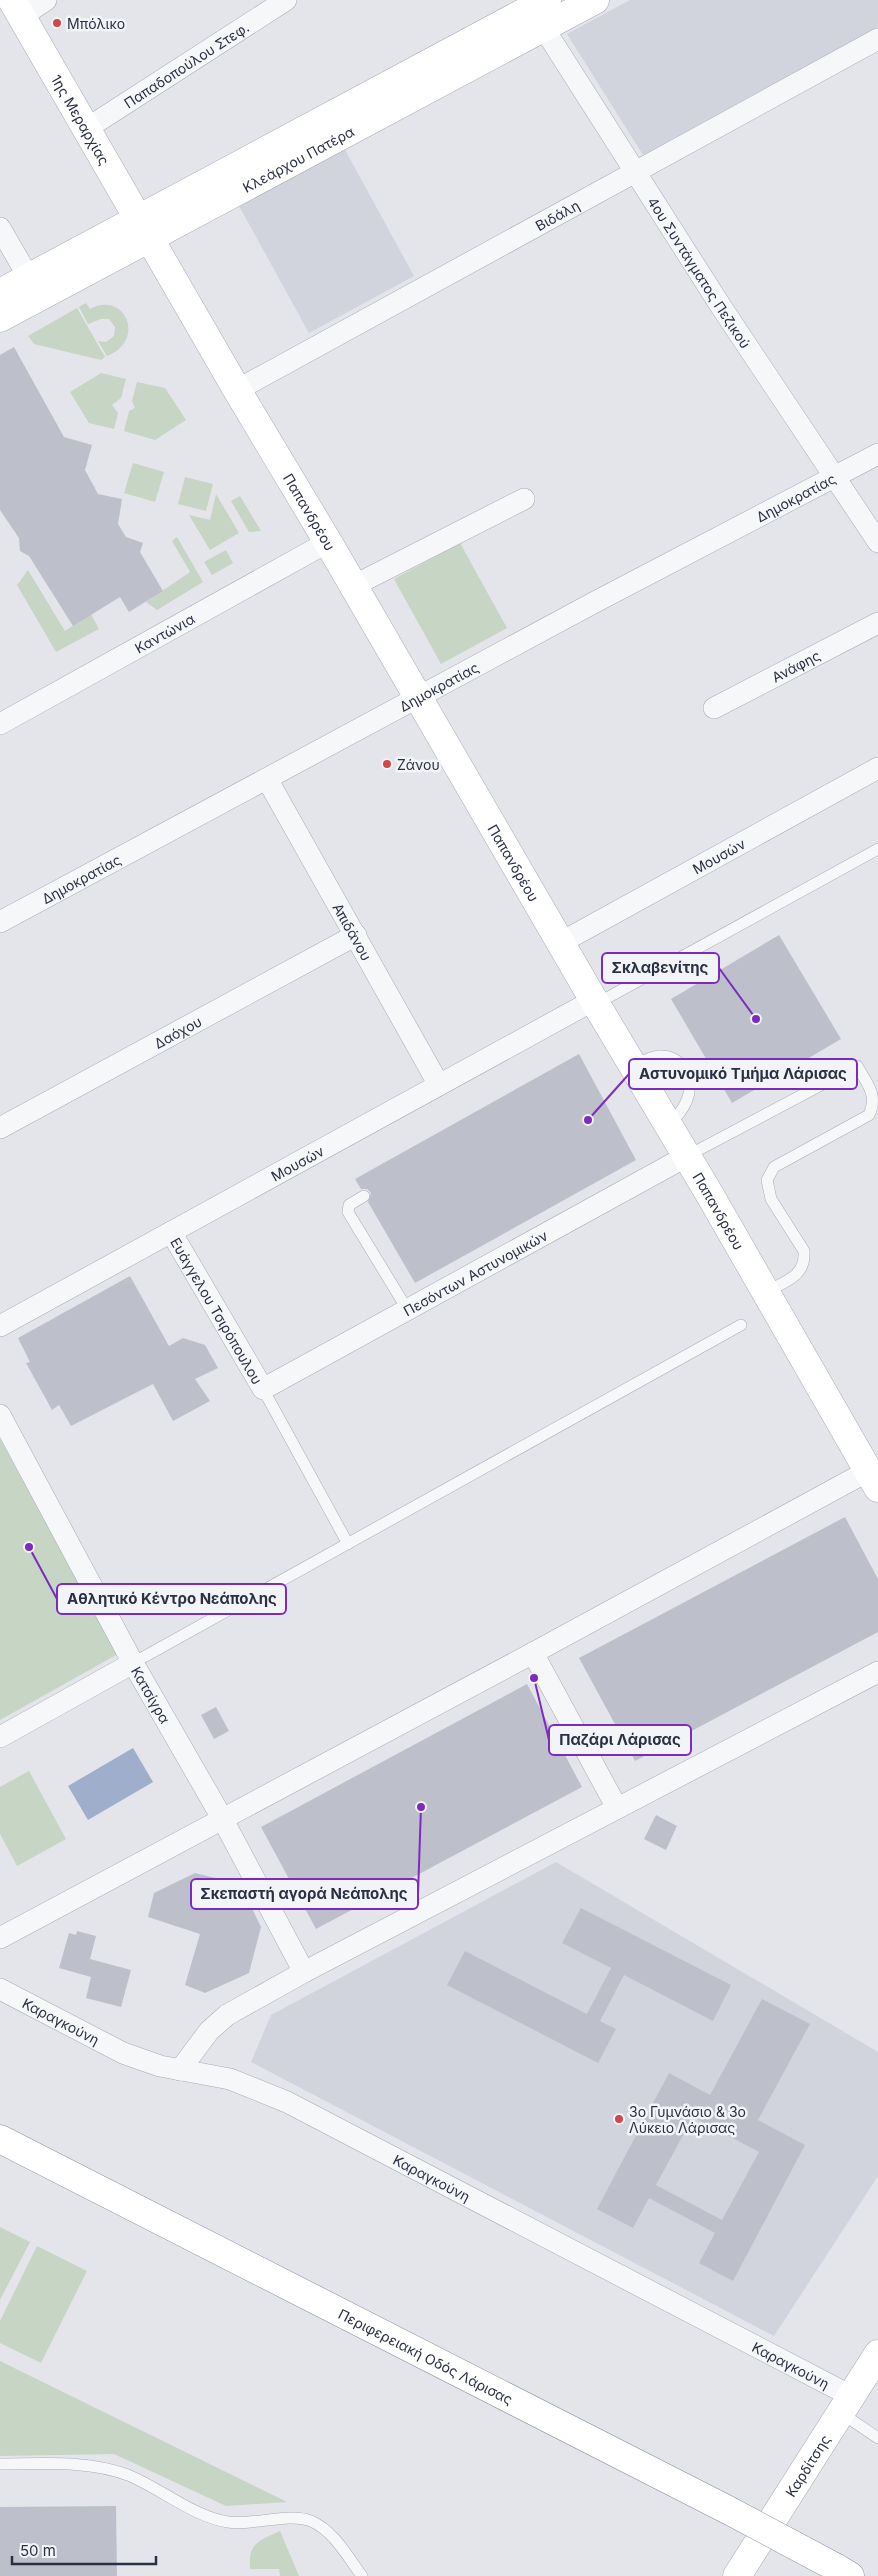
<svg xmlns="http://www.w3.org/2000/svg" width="878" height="2576" viewBox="0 0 878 2576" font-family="Inter,sans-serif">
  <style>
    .built { fill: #d1d4dd }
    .green { fill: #c6d5c4 }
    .water { fill: #9eaecb }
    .building { fill: #bdc0cb; fill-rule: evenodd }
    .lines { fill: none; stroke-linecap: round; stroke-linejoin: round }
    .lane-casing { stroke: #a8abb6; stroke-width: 12 }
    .street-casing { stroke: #a8abb6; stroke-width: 22 }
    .secondary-casing { stroke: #a8abb6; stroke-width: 29 }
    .highway-casing { stroke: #8a90a2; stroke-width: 29 }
    .lane { stroke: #f6f7f9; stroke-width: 11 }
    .street { stroke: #f6f7f9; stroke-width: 21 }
    .secondary { stroke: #fff; stroke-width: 28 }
    .highway { stroke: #fff; stroke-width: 28 }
    .highway-bridge-casing { stroke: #8a90a2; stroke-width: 29; stroke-linecap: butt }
    .highway-bridge { stroke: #fff; stroke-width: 28 }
    .poi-dot { fill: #cf494a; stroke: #f3f4f8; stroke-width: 2 }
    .labels { text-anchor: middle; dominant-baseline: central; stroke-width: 5; stroke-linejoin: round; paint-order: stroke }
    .poi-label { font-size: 14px; fill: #2a3044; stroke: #f3f4f8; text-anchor: start }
    .street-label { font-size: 14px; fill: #2a3044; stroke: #f3f4f8 }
    .leader { fill: none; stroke: #7b2cbf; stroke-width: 2 }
    .callout-dot { fill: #7b2cbf; stroke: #f3f4f8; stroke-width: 2 }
    .callout { fill: #f3f4f8; stroke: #7b2cbf; stroke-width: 2 }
    .callout-label { font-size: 15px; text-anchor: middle; font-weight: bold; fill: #2a3044 }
  </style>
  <rect width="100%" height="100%" fill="#e3e5eb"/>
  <path class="built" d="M630,0H878V27L643,155L567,34Z
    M344,148L414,276L309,333L239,206Z
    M556,1862L878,2052V2176L774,2336L251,2062L271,2015Z"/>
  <path class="green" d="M86,303L90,309C125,290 147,340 107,356L98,341L106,342L114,336L115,327L109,319H101L88,324L79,307Z
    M77,308L105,357L101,360L34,344L28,336Z
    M101,373L126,379L121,398L112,405L118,413L114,429L89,423L70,392Z
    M137,382L165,388L186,420L155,440L124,431L129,411L135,408L132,401Z
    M133,463L164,472L155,502L124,493Z
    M185,477L213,484L206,511L178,504Z
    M216,494L239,533L210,550L189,515L210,520Z
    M240,496L261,531L249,532L231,501Z
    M177,537L203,582L157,610L146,602L190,572L172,541Z
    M460,543L507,628L441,664L394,579Z
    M226,550L233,563L212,575L204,562Z
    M28,570L65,631L91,614L99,629L56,652L17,585Z
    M0,1439L118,1654L0,1720Z
    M29,1771L66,1839L17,1866L0,1834V1787Z
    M0,2227L30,2242L0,2300Z
    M37,2246L87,2271L41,2363L0,2343V2321Z
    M0,2361L287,2502L226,2506L114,2454L0,2456Z
    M280,2531L299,2576H280L279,2569H250C248,2542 259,2541 280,2531Z"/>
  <path class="water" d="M133,1748L153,1782L88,1820L68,1786Z"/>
  <path class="building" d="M14,347L64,437L92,445L85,470L98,494L122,499L118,524L126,537L143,543L140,552L163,591L129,612L120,597L73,626L29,556L20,551L19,538L0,510V355Z
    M779,935L841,1039L732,1103L671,999Z
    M579,1054L636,1160L415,1283L368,1202L371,1193L367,1189H361L355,1179Z
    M130,1276L169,1346L183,1338L205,1345L218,1368L195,1379L210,1401L173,1421L153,1384L71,1426L59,1405L52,1410L26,1363L30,1362L18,1338Z
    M845,1517L878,1579V1632L635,1761L579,1658Z
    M527,1684L582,1787L316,1929L261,1827Z
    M216,1707L229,1731L214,1739L201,1715Z
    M656,1815L677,1826L666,1850L644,1839Z
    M195,1873L240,1884L261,1927L249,1973L205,1993L185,1985L200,1934L148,1917L154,1893Z
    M581,1908L731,1985L713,2021L624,1975L600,2021L616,2029L598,2063L447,1985L465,1951L587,2014L611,1968L562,1943Z
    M77,1931L96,1936L90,1959L131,1970L121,2007L86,1998L91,1977L59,1968L69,1933L76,1935Z
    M762,1999L810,2024L758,2120L805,2145L733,2281L699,2263L715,2233L649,2198L633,2228L597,2209L669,2073L710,2095ZM693,2117L759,2152L722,2220L656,2185Z
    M116,2506L117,2576H0V2507Z"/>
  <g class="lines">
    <g class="lane-casing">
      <path id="lane" d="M596,1004L878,849
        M633,1066C641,1062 650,1057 659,1056C682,1054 695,1080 687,1100C683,1110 677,1117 669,1125
        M687,1156L857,1066C868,1085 878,1095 869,1115L774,1167L767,1180L771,1199L804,1251C806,1276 786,1281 766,1292
        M364,1196L349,1205L348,1212L407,1309
        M263,1389L348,1544
        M133,1663L741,1325
        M841,2413L878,2438
        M0,2464C43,2464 87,2460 128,2475C160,2488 194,2517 228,2522C252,2526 289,2512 311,2521C334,2531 347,2556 362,2576"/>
    </g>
    <g class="street-casing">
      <g id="street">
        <path d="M22,16L46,0"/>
        <path id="s1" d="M536,16L720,305L878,542"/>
        <path id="s2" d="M86,129L286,0"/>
        <path d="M0,228L29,278"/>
        <path id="s3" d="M237,390L878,39"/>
        <path d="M353,586L524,499"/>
        <path id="s4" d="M714,708L878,623"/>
        <path id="s5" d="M0,724L328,542"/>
        <path id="s6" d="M267,779L439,1085"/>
        <path id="s7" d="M0,922L597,601L878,454"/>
        <path id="s8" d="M560,943L878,768"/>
        <path id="s9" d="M0,1128L356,935"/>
        <path id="s10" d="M171,1232L263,1389L687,1156"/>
        <path id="s11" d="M0,1326L594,1000"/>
        <path id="s12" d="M0,1415L133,1663L222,1818L304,1972"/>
        <path d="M533,1653L617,1808"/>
        <path d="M0,1737L133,1663"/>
        <path d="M0,1938L533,1653L868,1471"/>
        <path id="s13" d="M0,1989L123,2053L160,2066L230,2079L287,2102L851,2396"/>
        <path d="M180,2070L209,2031L227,2015L304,1972L878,1672"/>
      </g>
    </g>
    <g class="secondary-casing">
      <g id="secondary">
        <path id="s14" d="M12,0L237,390L328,542L596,1004L710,1195L878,1488"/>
        <path d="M0,293L547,0"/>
        <path id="s15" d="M0,318L595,0"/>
        <path id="s16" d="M737,2576L878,2354"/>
      </g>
    </g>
    <g class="highway-casing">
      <g id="highway">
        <path id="s17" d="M0,2139L728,2510"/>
        <path d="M835,2567L850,2576"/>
      </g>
    </g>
    <use href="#lane" class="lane"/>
    <use href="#street" class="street"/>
    <use href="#secondary" class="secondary"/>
    <use href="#highway" class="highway"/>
    <g class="highway-bridge-casing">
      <path id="highway-bridge" d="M728,2510L835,2567"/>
    </g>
    <use href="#highway-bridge" class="highway-bridge"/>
  </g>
  <g class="poi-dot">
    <circle cx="57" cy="23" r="5"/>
    <circle cx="387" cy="764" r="5"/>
    <circle cx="619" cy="2119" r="5"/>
  </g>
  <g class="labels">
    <g class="poi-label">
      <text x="67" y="23">Μπόλικο</text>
      <text x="397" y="764">Ζάνου</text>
      <text x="629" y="2111">3ο Γυμνάσιο &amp; 3ο<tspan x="629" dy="16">Λύκειο Λάρισας</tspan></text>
    </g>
    <g class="street-label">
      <text stroke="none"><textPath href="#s2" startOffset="119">Παπαδοπούλου Στεφ.</textPath></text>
      <text stroke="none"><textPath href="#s14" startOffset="138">1ης Μεραρχίας</textPath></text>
      <text stroke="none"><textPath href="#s15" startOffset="338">Κλεάρχου Πατέρα</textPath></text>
      <text stroke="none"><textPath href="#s3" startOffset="365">Βιδάλη</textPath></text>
      <text stroke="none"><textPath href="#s1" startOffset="304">4ου Συντάγματος Πεζικού</textPath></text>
      <text stroke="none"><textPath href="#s7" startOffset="902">Δημοκρατίας</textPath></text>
      <text stroke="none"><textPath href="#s14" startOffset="592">Παπανδρέου</textPath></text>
      <text stroke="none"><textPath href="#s5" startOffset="188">Καντώνια</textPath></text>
      <text stroke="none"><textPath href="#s4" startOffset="92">Ανάφης</textPath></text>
      <text stroke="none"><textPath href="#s7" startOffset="498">Δημοκρατίας</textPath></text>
      <text stroke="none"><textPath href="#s8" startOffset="181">Μουσών</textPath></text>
      <text stroke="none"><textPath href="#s14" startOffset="998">Παπανδρέου</textPath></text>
      <text stroke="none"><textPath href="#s7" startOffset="92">Δημοκρατίας</textPath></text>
      <text stroke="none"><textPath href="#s6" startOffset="175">Απιδάνου</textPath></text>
      <text stroke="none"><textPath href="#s9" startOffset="202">Δαόχου</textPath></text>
      <text stroke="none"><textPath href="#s11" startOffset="339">Μουσών</textPath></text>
      <text stroke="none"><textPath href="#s14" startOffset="1402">Παπανδρέου</textPath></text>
      <text stroke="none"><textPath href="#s10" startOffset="424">Πεσόντων Αστυνομικών</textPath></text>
      <text stroke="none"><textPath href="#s10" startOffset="91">Ευάγγελου Τσιρόπουλου</textPath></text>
      <text stroke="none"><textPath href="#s12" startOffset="318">Κατσίγρα</textPath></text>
      <text stroke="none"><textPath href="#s13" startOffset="69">Καραγκούνη</textPath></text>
      <text stroke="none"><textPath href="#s13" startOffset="474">Καραγκούνη</textPath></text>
      <text stroke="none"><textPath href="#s17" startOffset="478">Περιφερειακή Οδός Λάρισας</textPath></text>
      <text stroke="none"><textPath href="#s13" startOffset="879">Καραγκούνη</textPath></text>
      <text stroke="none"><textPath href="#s16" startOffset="131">Καρδίτσης</textPath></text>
    </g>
  </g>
  <path class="leader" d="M756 1019L719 968M588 1120L629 1074M29 1547L57 1599M534 1678L549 1740M421 1807L418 1894"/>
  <g class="callout-dot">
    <circle cx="756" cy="1019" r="5"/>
    <circle cx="588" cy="1120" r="5"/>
    <circle cx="29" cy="1547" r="5"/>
    <circle cx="534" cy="1678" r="5"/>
    <circle cx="421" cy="1807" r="5"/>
  </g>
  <g class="callout">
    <rect x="602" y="953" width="117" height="30" rx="5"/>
    <rect x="629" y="1059" width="228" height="30" rx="5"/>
    <rect x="57" y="1584" width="229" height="30" rx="5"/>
    <rect x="549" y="1725" width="142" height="30" rx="5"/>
    <rect x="191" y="1879" width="227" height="30" rx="5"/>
  </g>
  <g class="callout-label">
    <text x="660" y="973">Σκλαβενίτης</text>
    <text x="743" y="1079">Αστυνομικό Τμήμα Λάρισας</text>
    <text x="172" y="1604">Αθλητικό Κέντρο Νεάπολης</text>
    <text x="620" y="1745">Παζάρι Λάρισας</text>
    <text x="304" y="1899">Σκεπαστή αγορά Νεάπολης</text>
  </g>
  <path d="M12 2556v8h144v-8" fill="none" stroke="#2a3044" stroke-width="2.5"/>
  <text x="20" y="2556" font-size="15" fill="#2a3044" stroke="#f3f4f8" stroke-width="4" paint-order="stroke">50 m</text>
</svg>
